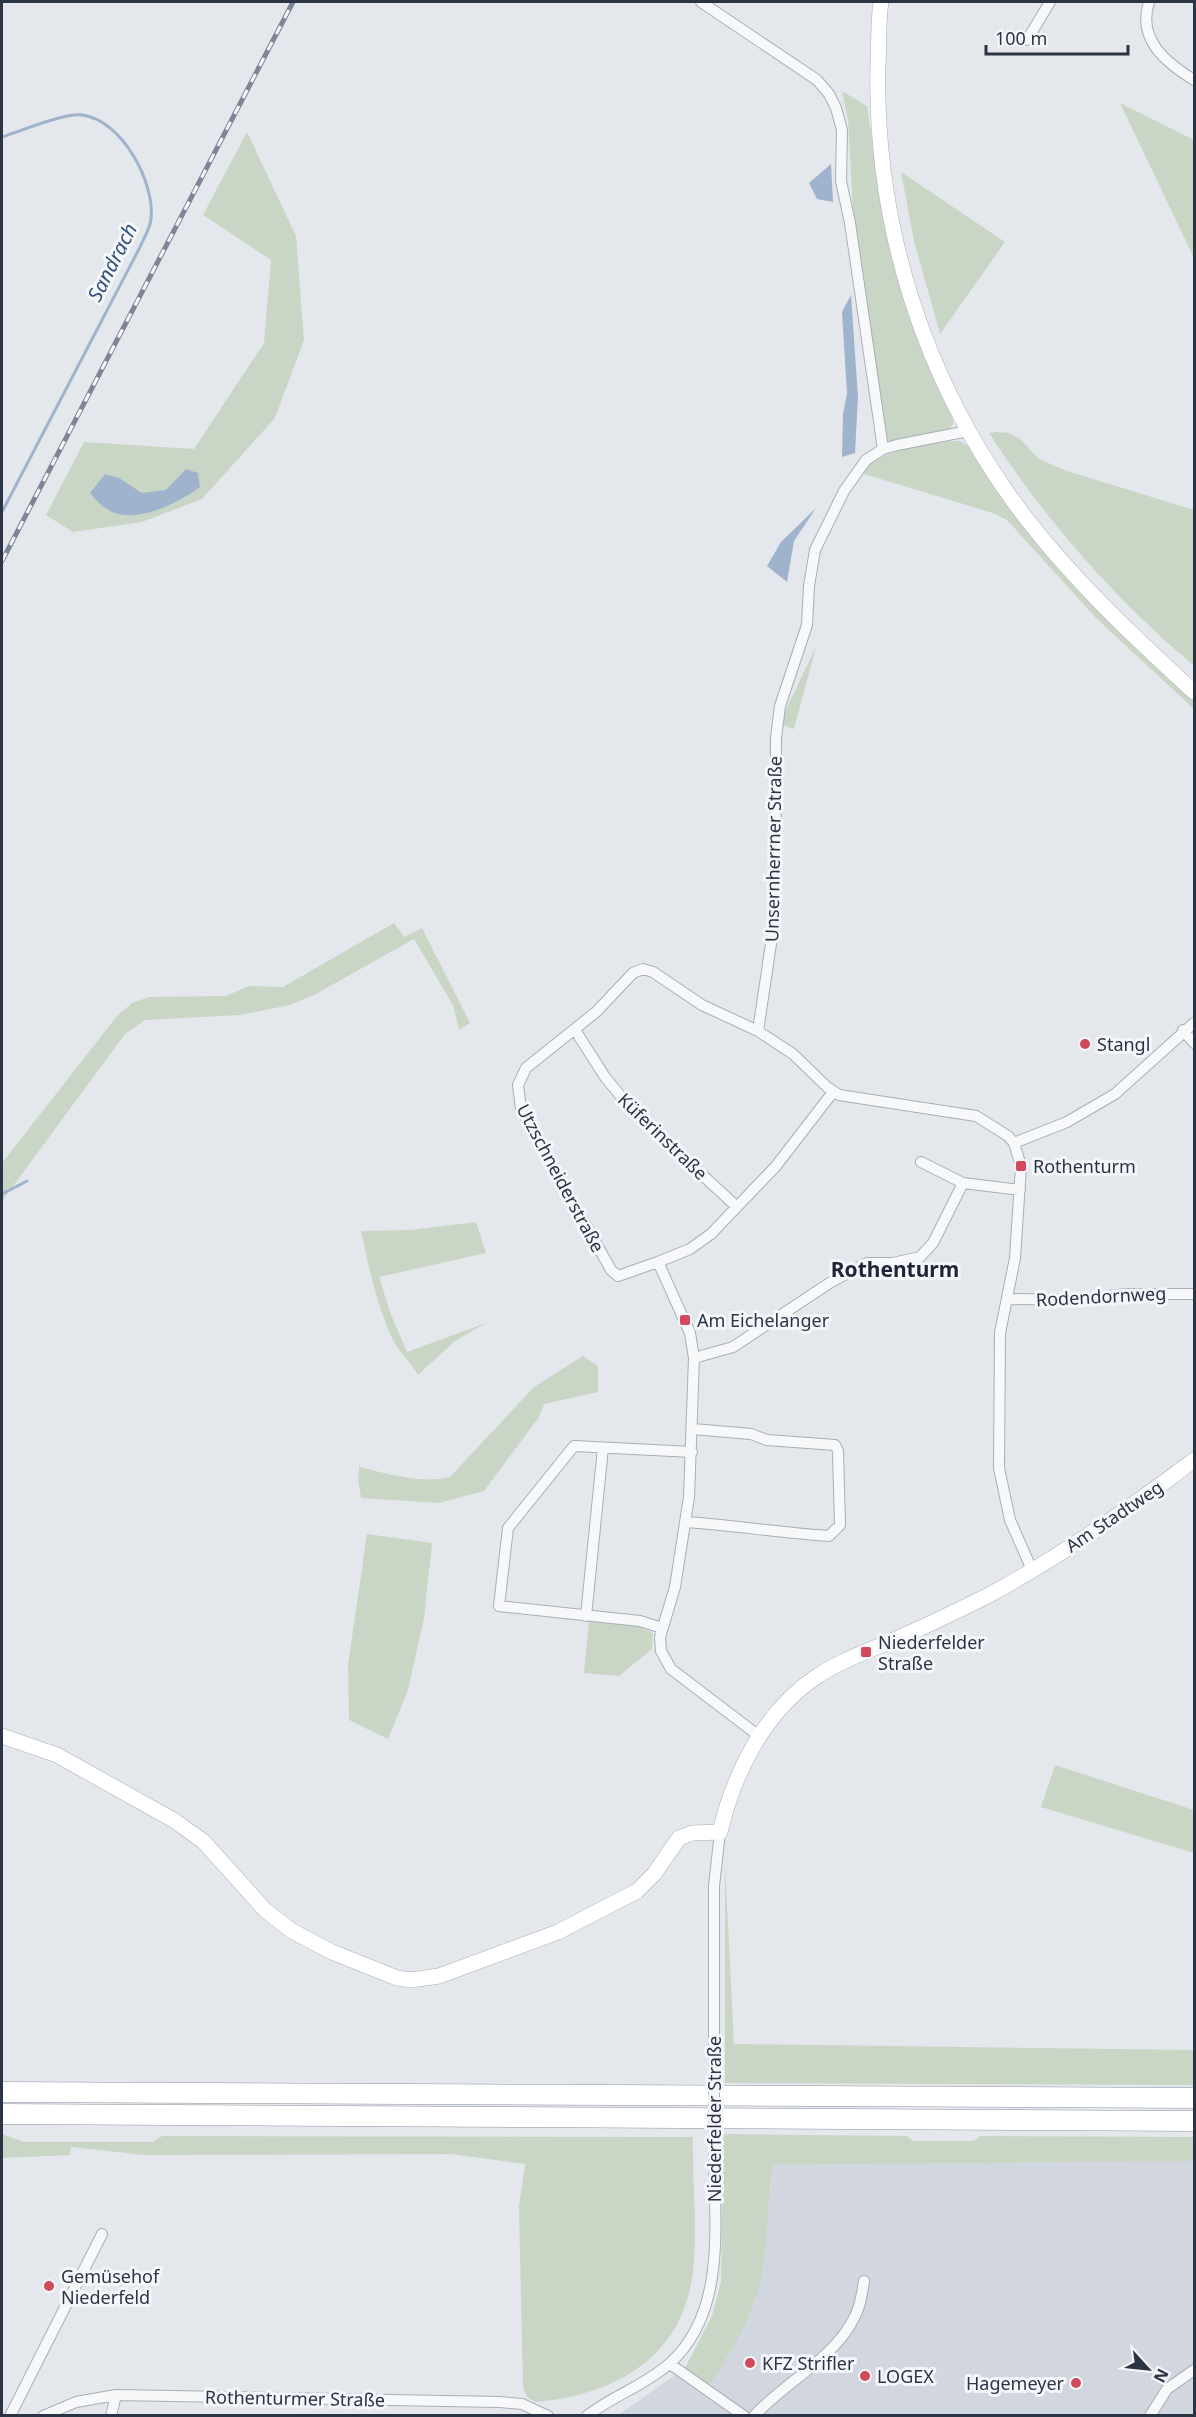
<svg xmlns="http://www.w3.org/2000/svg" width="1196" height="2417" viewBox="0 0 1196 2417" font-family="'Noto Sans',sans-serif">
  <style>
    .built { fill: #d2d6de }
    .green { fill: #c9d6c5 }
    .water { fill: #9fb4cc }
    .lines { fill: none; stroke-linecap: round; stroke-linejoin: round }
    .stream { stroke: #9fb4cc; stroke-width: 3 }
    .street-casing { stroke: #a9aeb7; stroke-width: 12 }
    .secondary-casing { stroke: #a9aeb7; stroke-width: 16 }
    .highway-casing { stroke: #8b94a3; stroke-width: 21 }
    .street { stroke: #f7f8fa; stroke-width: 10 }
    .secondary { stroke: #fff; stroke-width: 15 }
    .highway { stroke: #fff; stroke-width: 20 }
    .rail-casing { stroke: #7d8696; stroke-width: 5 }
    .rail { stroke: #f4f6f9; stroke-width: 3; stroke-dasharray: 9; stroke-linecap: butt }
    .street-bridge-casing { stroke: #a9aeb7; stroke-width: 12; stroke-linecap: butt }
    .street-bridge { stroke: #f7f8fa; stroke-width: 10 }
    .poi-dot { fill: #d1495b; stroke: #f4f6f9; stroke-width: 2 }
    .labels { text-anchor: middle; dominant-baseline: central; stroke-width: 6; stroke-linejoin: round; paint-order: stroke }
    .street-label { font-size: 18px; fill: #2b3445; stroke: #f4f6f9 }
    .poi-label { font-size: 18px; fill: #2b3445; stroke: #f4f6f9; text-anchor: start }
    .water-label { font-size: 20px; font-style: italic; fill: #34527a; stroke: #f4f6f9 }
    .quarter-label { font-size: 21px; font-weight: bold; fill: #1d2536; stroke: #f4f6f9 }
  </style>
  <rect width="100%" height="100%" fill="#e4e7ec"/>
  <path class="built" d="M1194,2161V2415L617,2416L685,2368L710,2385L733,2347L755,2302L765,2243L773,2165Z"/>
  <path class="green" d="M842,91L867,106C876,169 884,231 902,292C914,335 935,376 953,416V424L948,431L889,441L883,438L853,211L848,120Z
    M1120,103L1194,140V258Z
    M247,132L296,236L304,340L275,418L202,499L142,522L73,532L46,515L84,442L194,449L264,343L271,260L203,215Z
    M901,172L1005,242L940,334L914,241Z
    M996,432L1009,433L1020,439L1039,459L1064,470L1194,510V666C1115,599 1046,521 989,433Z
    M950,441H959L969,446C1028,542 1112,624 1194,700V709L1096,618L1007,520L993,513L864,474L863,470C887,448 919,447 950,441Z
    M816,647L794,729L779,724Z
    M394,923L404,937L422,928L470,1023L459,1030L453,1005L414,939L314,995L290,1005L240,1015L145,1020L125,1034L2,1201V1163L117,1016L132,1003L149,997L226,996L249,986L283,987Z
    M476,1222L486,1253L379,1277L390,1312L407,1352L486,1323L455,1341L418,1375C411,1363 400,1353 393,1340C377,1306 369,1268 361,1231L410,1230Z
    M583,1356L598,1366V1392L544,1404L539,1417L484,1491L439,1503L361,1498L358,1479L360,1461V1467C388,1474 421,1484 450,1477L534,1387Z
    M367,1534L432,1543L424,1618L408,1690L388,1739L349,1720L348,1665Z
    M589,1621L638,1626L653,1633L652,1649L619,1676L584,1673Z
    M1055,1765L1194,1810V1853L1041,1807Z
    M725,1865L734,2044L1194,2050V2085L725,2083Z
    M2,2134L24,2142H152L162,2136L693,2137C692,2182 698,2227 693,2271C683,2358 615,2395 535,2402L527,2397L523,2387L519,2207L525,2164L451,2154L145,2155L71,2147L70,2155L2,2158Z
    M723,2134L907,2136L913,2141H974L980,2136L1194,2137V2161L773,2165C767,2206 768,2264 754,2303C744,2332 726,2359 710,2385L685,2368L712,2316L721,2282Z"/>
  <path class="water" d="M831,164L833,202L817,199L809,183Z
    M851,295L858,397L855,453L842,457L843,414L847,393L842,312Z
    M186,469L198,473L200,487C180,502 141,522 115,513C105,510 97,501 90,493L105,474L119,478L142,493L166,490Z
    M816,508L794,541L787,582L767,566L781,542Z"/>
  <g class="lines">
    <path class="stream" d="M2,137C20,131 64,113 82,115C122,120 155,182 151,219C150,229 143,240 139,249L2,512
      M2,1194L27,1181"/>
    <g class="street-casing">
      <path id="street" d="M701,2L817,80L829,94L836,108L842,130L841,181L850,223L883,449
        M1149,2C1137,39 1165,62 1194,80
        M1027,40L1050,2
        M968,431L897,445L883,449L866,460L844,491L815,550L809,586L807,625L780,706L776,738L775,917L758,1031L793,1054L827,1087L839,1095L976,1116L1008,1136L1014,1143L1021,1166L1015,1258L1000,1333L999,1468L1010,1520L1032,1570
        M575,1030L605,1077L633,1111L737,1207
        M1183,1030L1194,1043
        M1014,1143L1067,1122L1115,1094L1194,1023
        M921,1162L963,1183
        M658,1262L618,1276L611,1270L521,1109L518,1085L526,1068L596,1012L633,973L643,969L653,972L702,1005L758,1031
        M1008,1299L1076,1300L1128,1294H1194
        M694,1358L733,1347L831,1282L867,1263H893L920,1257L933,1243L963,1183L1020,1190
        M686,1522C734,1525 780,1533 829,1536L840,1525L838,1451L835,1445L767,1440L751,1434L693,1429
        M586,1616L603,1448
        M662,1628L640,1621L499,1606L508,1528L574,1446L692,1452
        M759,1736L671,1669L661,1651L660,1637L675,1587L689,1497L694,1358L690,1333L658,1262L690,1249L711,1234L776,1166L833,1092
        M714,2063V1886L720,1832
        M670,2364L744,2416
        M10,2416L102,2234
        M43,2416L76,2402L116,2395L500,2402L522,2404L548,2416
        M111,2416L116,2395
        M587,2416C612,2396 644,2386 669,2364C728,2312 714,2221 714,2151
        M754,2416C784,2383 833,2359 853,2320C860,2308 862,2294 864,2281
        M1150,2416L1167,2389L1194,2370"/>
    </g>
    <g class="secondary-casing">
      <path id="secondary" d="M881,2C878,22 879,44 878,65C874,224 924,381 1019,509C1070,577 1132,635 1194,692
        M2,1736L57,1755L175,1821L204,1842L265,1910L292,1931L332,1952L397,1978L411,1980L439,1976L558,1932L637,1891L654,1874L679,1838L692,1833L720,1832C734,1773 764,1712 816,1677C841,1660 871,1650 898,1638C929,1625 959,1610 989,1595C1061,1556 1129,1509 1194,1460"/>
    </g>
    <g class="highway-casing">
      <path id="highway" d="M2,2092L1194,2098
        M2,2114L1194,2121"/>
    </g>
    <use href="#street" class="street"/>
    <use href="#secondary" class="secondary"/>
    <use href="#highway" class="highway"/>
    <g class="rail-casing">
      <path id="rail" d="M2,561L293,2"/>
    </g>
    <use href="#rail" class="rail"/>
    <g class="street-bridge-casing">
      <path id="street-bridge" d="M714,2063V2151"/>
    </g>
    <use href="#street-bridge" class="street-bridge"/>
  </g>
  <g class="poi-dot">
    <circle cx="1085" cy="1044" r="6"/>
    <rect x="1015" y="1160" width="12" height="12" rx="3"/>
    <rect x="679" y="1314" width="12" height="12" rx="3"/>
    <rect x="860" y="1646" width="12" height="12" rx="3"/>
    <circle cx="49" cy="2286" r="6"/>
    <circle cx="750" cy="2363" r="6"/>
    <circle cx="865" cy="2376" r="6"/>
    <circle cx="1076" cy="2383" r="6"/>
  </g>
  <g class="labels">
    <g class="street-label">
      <text transform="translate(773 849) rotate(-89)">Unsernherrner Straße</text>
      <text transform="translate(663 1136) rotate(44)">Küferinstraße</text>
      <text transform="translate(561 1178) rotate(62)">Utzschneiderstraße</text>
      <text transform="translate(1101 1296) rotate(-3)">Rodendornweg</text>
      <text transform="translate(1114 1516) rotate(-34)">Am Stadtweg</text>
      <text transform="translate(714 2119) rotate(-90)">Niederfelder Straße</text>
      <text transform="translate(295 2398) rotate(1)">Rothenturmer Straße</text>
    </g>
    <g class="poi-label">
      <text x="1097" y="1044">Stangl</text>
      <text x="1033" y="1166">Rothenturm</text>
      <text x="697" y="1320">Am Eichelanger</text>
      <text x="878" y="1642">Niederfelder<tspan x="878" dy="21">Straße</tspan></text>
      <text x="61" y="2276">Gemüsehof<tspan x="61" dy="21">Niederfeld</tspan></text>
      <text x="762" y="2363">KFZ Strifler</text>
      <text x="877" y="2376">LOGEX</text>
      <text x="1064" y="2383" text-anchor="end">Hagemeyer</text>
    </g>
    <g class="water-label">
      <text transform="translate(112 262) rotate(-63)">Sandrach</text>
    </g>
    <g class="quarter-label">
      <text x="895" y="1269">Rothenturm</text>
    </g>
  </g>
  <rect width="1196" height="2417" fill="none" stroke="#2b3445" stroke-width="6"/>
  <g transform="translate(1148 2369) rotate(117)" stroke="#f4f6f9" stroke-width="4.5" paint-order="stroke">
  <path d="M0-4.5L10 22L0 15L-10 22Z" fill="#2b3445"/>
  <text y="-9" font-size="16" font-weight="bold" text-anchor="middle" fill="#2b3445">N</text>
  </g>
  <path d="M986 45v9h142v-9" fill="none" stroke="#2b3445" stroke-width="3"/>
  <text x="995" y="45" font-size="18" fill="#2b3445" stroke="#f4f6f9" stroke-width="4.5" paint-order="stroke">100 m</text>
</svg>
